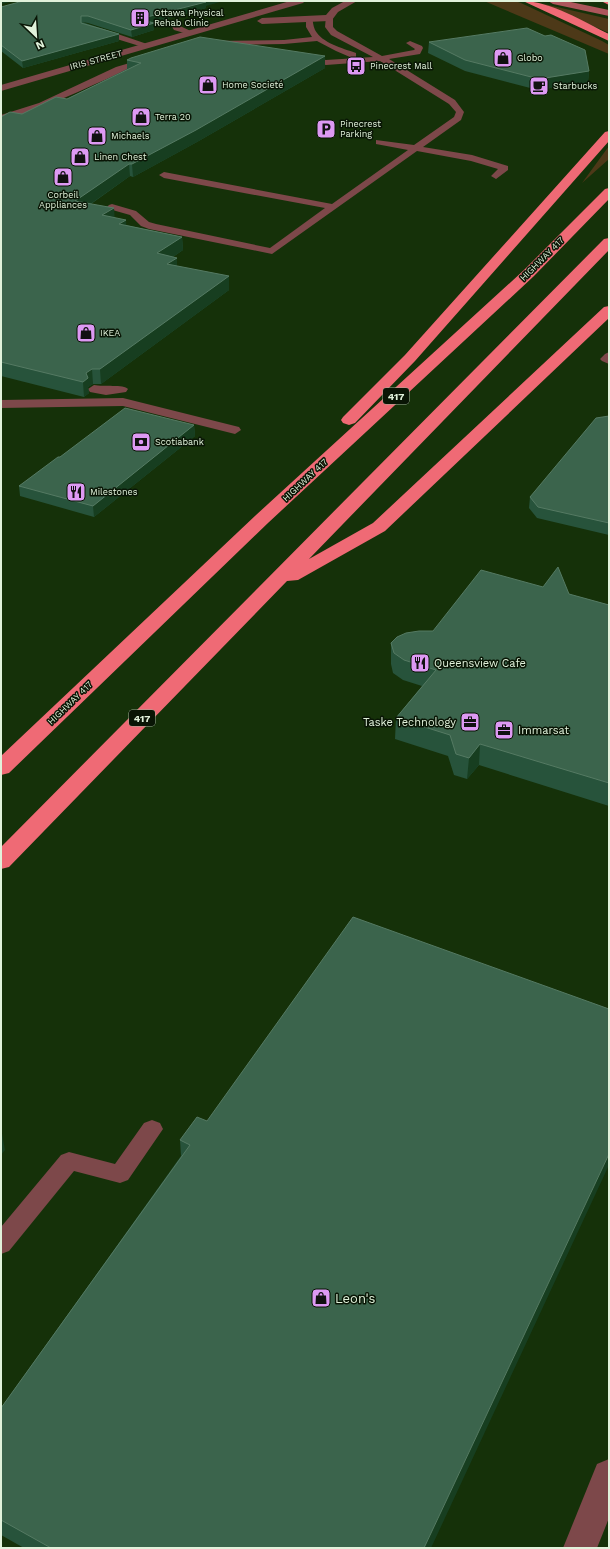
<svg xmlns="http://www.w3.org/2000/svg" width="610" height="1549" viewBox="0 0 610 1549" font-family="'Work Sans',sans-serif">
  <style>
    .green { fill: #4d3918 }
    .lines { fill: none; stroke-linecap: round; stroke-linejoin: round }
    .service { fill: #7d484a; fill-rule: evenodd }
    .minor { fill: #7d484a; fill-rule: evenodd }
    .tertiary { fill: #7d484a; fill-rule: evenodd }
    .secondary { fill: #ac565b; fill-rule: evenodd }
    .motorway { fill: #ef6a75; fill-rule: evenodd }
    .wall { fill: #27533b }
    .shaded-wall { fill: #173e20 }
    .building { fill: #3b644c; stroke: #557a63 }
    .labels { text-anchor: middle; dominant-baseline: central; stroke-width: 3; stroke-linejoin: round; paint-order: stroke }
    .far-poi-label { font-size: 9px; fill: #e1f2db; stroke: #091505; text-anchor: start }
    .far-street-label { font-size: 9px; fill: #e1f2db; stroke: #091505 }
    .shield { fill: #091505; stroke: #a0b09b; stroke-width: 1 }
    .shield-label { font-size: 10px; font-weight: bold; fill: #e1f2db }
    .poi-label { font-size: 11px; fill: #e1f2db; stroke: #091505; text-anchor: start }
    .near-poi-label { font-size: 13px; fill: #e1f2db; stroke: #091505; text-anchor: start }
  </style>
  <rect width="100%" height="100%" fill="#153109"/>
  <path class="green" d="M484,1H515L521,3L602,41L609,45V54Z
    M544,4L609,19V33Z
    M609,146V159L582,183Z"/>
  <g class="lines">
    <path class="service" d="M326,16L333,18V27L337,31L382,56L414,50L415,49L406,43L410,41L422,46L423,48L420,54L389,59L455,100L464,112L461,120L423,147L472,155L508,166V170L496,179L491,176L498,169L471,161L417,151L272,254L149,229L141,226L130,215L109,209L107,207L109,205L112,204L136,211L149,222L156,224L270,248L325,208L164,178L159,175L164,172L332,204L408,150L376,144V140L414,145L454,117L456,112L449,104L380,61L326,65L301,60L300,58L304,56L326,60L373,57L331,35L325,27Z
      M306,17H312C313,21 313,26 315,30C322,43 342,48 356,53V57H350L336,51L317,41L284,44L210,45L206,43L210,41L284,40L312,37L306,27Z
      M171,22H177L180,26L195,33L191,35L174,30L170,24Z
      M94,28H100L153,46L146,48L94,32Z
      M150,57H153V61C101,78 54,107 1,121V115L39,103L116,67Z
      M609,352V364L602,361L600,359L605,354Z
      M94,385C103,387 124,384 128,389L126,392L106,395L90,392L88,389Z
      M123,398L239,427L241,430L235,434L123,406L1,408V400Z
      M152,1120L160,1123L163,1129L128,1180L120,1183L74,1171L9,1251L1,1254V1227L61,1155L69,1152L115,1164L144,1123Z"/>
    <path class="minor" d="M609,1459V1518L597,1548H563L597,1464Z"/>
    <path class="tertiary" d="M290,1H305L303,3L1,91V85Z
      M345,1H357L338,12L332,20L329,21L262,24L257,21L262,18L326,15L332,8Z"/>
    <path class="secondary" d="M548,1H566L609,10V16L553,4Z"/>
    <path class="motorway" d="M523,1C550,1 584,22 609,34V41Z
      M601,1H609V5Z
      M609,131V141L415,361L355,423L349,425L343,423L341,420L343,417L405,355L605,132Z
      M609,188V199L534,276L268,523L9,773L1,775V756L256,515L524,270L605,189Z
      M609,238V250L309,559L373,523L604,307L609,306V318L385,531L298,580L287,581L9,867L1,869V847L604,239Z"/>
  </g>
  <path class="wall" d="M206,6V8L152,23L154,30L132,37L88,23L82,22L119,34V41L23,68L1,51V7Z
    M429,42L589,71L588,82L538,90L465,71L428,53Z
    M127,60L325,68L197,142L133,177L130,176L91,204L114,218L126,225L182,237L183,250L173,257L177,258V266L229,290L101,384H93L88,387L89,393L84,397L1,376V117L22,114L67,99L127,69Z
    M609,416V535L537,518L529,508L530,497Z
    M194,425L195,436L94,517L20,496L19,486L60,457Z
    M569,594L609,605V806L479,765L467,779L454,775L448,756L395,739L396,718L422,686L403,680L393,673L391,664V643Z
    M197,1117L431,1548H24L1,1535V1408L181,1156L180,1140Z"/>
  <path class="shaded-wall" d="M1,1H15L1,4Z
    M203,1H223L206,6V8L140,26L139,19Z
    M154,23V30L132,37L131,30Z
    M119,34V41L23,68L22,61Z
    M325,56V68L197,142L133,177L132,164Z
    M589,71L588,82L538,90L539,79Z
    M129,164L130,176L76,214L75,201Z
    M114,208L115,222L102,215Z
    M126,220L127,233L119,224Z
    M182,237L183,250L158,267L157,253Z
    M177,258V271L167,264Z
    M229,276V290L101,384L100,369Z
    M92,369L93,384L88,387L89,393L84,397L83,382L86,373Z
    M194,425L195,436L94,517L93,506Z
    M480,744L479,765L467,779L469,758Z
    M1,1128L5,1150L1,1155Z
    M609,1154V1165L431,1548H424Z"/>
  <path class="building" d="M23,1H203L206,2L139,19L154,23L131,30L88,16H81V23L119,34L22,61L1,45V7Z
    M527,28L545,36L551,35L585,50L589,71L539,79L465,60L429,42Z
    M200,37L325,56L196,130L132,164H129L75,201L114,208L102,215L126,220L119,224L182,237L157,253L177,258L167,264L229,276L100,369H92L86,373L88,378L83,382L1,362V117L10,112L22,114L56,97L67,99L141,63L127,60L131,58Z
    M125,408L194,425L93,506L19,486L58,457H60Z
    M609,416V523L538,507L530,497L596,418Z
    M558,567L569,594L609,605V783L480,744L469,758L456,754L450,735L396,718L436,670L404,660L394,653L391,643L397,637L406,633L419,631H433L481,570L543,587Z
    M353,917L609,1009V1154L424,1548H51L1,1520V1408L190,1145L180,1140L197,1117L207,1121Z"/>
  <defs>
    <g id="building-square" transform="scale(1)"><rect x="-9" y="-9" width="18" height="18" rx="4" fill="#dd99f3" stroke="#091505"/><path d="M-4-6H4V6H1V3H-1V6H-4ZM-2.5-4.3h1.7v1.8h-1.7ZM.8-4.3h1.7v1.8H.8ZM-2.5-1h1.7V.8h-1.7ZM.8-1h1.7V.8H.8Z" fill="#111"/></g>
    <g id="shop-square" transform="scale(1)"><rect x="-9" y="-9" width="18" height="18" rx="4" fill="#dd99f3" stroke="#091505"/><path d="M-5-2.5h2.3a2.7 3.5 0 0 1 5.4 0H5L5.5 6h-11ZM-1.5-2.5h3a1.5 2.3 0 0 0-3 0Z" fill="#111"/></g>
    <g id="bus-square" transform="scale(1)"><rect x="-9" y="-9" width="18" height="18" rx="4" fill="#dd99f3" stroke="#091505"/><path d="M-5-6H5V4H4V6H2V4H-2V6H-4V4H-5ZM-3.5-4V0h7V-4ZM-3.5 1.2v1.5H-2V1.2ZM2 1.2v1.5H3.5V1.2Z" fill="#111"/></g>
    <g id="cafe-square" transform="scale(1)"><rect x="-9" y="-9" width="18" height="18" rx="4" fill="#dd99f3" stroke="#091505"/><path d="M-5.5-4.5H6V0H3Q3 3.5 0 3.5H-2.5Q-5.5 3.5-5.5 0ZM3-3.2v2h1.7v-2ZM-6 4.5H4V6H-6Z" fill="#111"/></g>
    <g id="parking-square" transform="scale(1)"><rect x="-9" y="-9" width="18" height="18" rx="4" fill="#dd99f3" stroke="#091505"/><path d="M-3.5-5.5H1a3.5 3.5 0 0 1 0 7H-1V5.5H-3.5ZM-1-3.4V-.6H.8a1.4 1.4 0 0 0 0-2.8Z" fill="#111"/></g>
    <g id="bank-square" transform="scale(1)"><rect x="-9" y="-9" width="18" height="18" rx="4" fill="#dd99f3" stroke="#091505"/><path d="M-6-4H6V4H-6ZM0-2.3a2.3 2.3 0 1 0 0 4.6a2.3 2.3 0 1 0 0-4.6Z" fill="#111"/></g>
    <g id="restaurant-square" transform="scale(1)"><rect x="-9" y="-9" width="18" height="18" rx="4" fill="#dd99f3" stroke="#091505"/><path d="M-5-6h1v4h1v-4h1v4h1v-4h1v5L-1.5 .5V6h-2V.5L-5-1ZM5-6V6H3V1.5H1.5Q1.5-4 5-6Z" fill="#111"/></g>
    <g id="office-square" transform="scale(1)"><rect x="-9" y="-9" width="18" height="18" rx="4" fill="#dd99f3" stroke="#091505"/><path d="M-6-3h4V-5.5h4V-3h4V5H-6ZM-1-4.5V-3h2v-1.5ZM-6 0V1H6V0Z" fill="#111"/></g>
  </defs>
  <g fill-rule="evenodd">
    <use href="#building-square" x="140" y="18"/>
    <use href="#shop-square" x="503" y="58"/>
    <use href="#bus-square" x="356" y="66"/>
    <use href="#shop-square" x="208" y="85"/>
    <use href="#cafe-square" x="539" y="86"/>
    <use href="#shop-square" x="141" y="117"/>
    <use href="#parking-square" x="326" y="129"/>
    <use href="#shop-square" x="97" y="136"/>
    <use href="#shop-square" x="80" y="157"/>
    <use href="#shop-square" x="63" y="177"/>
    <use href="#shop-square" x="86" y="333"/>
    <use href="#bank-square" x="141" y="442"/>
    <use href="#restaurant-square" x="76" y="492"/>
    <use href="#restaurant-square" x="420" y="663"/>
    <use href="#office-square" x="470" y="722"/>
    <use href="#office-square" x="504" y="730"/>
    <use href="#shop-square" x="321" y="1298"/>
  </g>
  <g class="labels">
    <g class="far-poi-label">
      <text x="154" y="13">Ottawa Physical<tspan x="154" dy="10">Rehab Clinic</tspan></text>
      <text x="517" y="58">Globo</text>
      <text x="370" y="66">Pinecrest Mall</text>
      <text x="222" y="85">Home Societé</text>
      <text x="553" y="86">Starbucks</text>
      <text x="155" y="117">Terra 20</text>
      <text x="340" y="124">Pinecrest<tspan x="340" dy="10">Parking</tspan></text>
      <text x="111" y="136">Michaels</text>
      <text x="94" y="157">Linen Chest</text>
      <text x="63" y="195" text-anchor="middle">Corbeil<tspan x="63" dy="10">Appliances</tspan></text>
      <text x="100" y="333">IKEA</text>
      <text x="155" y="442">Scotiabank</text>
      <text x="90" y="492">Milestones</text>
    </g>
    <g class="far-street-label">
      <text transform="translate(96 60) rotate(-15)">IRIS STREET</text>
      <text transform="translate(542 259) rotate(-45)">HIGHWAY 417</text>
      <text transform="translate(305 480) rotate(-43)">HIGHWAY 417</text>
      <text transform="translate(70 703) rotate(-44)">HIGHWAY 417</text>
    </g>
    <g class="shield">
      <rect x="383" y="388" width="26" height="16" rx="3"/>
      <rect x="129" y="710" width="26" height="16" rx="3"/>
    </g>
    <g class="shield-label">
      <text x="396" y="396">417</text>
      <text x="142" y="718">417</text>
    </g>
    <g class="poi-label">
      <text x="434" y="663">Queensview Cafe</text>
      <text x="456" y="722" text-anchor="end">Taske Technology</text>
      <text x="518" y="730">Immarsat</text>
    </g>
    <g class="near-poi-label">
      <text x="335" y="1298">Leon's</text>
    </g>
  </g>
  <rect width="610" height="1549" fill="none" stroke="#e1f2db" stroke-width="4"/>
  <g transform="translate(36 36) rotate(155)" stroke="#091505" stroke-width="3" paint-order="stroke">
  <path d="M0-3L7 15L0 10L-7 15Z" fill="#e1f2db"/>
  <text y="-6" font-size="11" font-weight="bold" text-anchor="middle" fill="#e1f2db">N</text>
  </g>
</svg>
